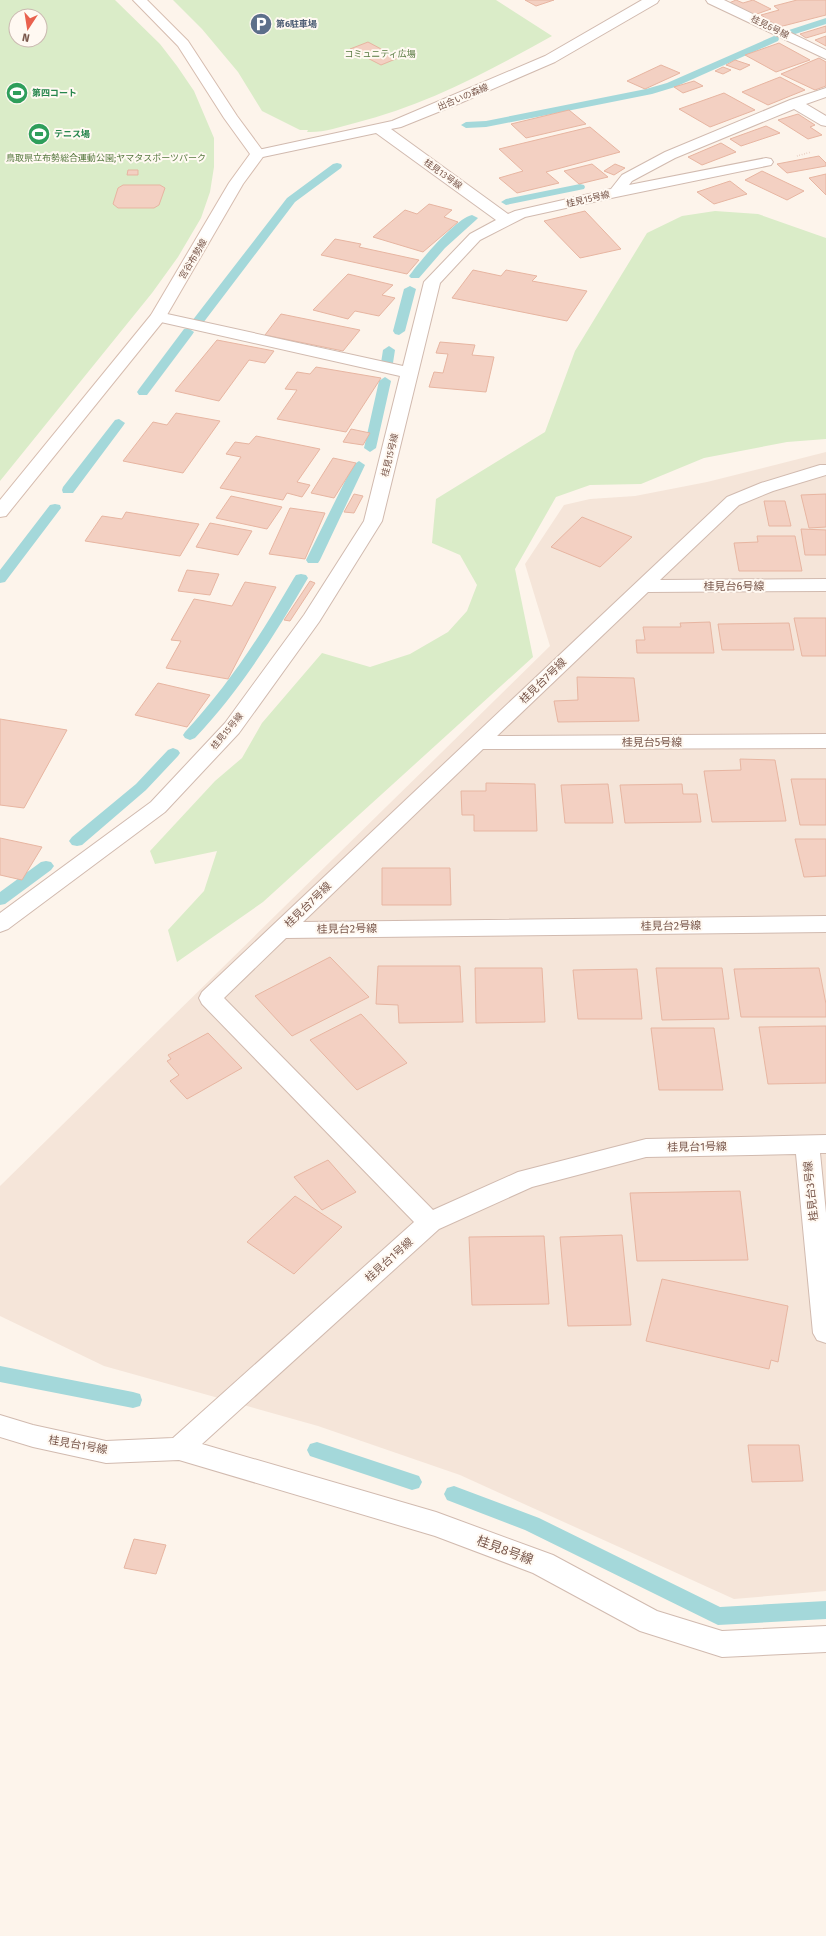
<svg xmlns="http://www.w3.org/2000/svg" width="826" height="1936" viewBox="0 0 826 1936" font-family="'Fira Sans','Noto Sans JP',sans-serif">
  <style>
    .residential { fill: #f5e5d9 }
    .green { fill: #daecc8; fill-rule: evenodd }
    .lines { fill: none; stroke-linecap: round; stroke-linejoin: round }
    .stream { fill: #a4d8da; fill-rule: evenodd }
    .building { fill: #f3d0c2; stroke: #e7b5a1 }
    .street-casing { stroke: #d1baaf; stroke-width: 2 }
    .secondary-casing { stroke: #d6bcaf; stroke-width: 2 }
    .path { stroke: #d9b3a4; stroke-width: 1.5; stroke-dasharray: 0.5 2; stroke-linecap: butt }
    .street { fill: #fff; fill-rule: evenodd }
    .secondary { fill: #fff; fill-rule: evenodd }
    .labels { text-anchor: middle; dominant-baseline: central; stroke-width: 4; stroke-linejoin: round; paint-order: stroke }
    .far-service-label { font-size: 9px; font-weight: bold; fill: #4e5e75; stroke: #fff9f2; text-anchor: start }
    .far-street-label { font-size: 9px; fill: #7a584c; stroke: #fff9f2 }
    .far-park-label { font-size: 9px; fill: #587a41; stroke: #fff9f2 }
    .far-leisure-label { font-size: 9px; font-weight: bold; fill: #27864d; stroke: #fff9f2; text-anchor: start }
    .street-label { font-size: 11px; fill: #7a584c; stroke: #fff9f2 }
    .near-street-label { font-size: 13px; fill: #7a584c; stroke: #fff9f2 }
  </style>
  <rect width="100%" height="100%" fill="#fdf4eb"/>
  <path class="residential" d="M826,452V1591L734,1599L460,1475L318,1426L104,1366L0,1316V1186L550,646L525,564L564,505L590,499L635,496L707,482Z"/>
  <path class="green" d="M0,0H115L160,44L177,66L194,91L214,138V167L210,192L201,218L178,257L152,293L0,481ZM16,16H40V40H16Z
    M173,0H496L552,36C487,72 427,105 355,123C339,127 323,133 307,132L308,130H300L262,111L238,72L202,29Z
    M715,211L758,214L826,238V439L787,442L704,458L641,484L590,485L556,497L515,569L533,657L263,902L177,962L168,930L204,891L217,851L155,864L150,851L215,781L242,758L262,723L322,653L370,667L410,654L448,632L467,611L477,585L460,555L432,543L436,499L545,432L575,351L647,233L682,216Z"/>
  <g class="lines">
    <path class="stream" d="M826,18V24L792,35L787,32L789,30Z
      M774,36L778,37L779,39L778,41L675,87L652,94L486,127L466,128L461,125L466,122L486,121L646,89L667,83Z
      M337,163L341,164L342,166L341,168L295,202L200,327H192L190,324L192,321L287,198L333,164Z
      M580,184L584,185L585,187L584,189L506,205L501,202L506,199Z
      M472,215L478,218L476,220L445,248L419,278H411L409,276C420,261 455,219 472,215Z
      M410,286L416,289L405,331L399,335L395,334L393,331L404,289Z
      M188,328L194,332L192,335L147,395H139L137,392L139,389L184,329Z
      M389,346L395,350L393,363L387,367L381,363L383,350Z
      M385,377L391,381L376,448L370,452L364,448L379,381Z
      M119,419L125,423L123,426L73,493H63L62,490L63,487L115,420Z
      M359,461L365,465L320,560L318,563H308L306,560L353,465Z
      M55,504L60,505L61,508L5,582L0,583V570L50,505Z
      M301,574L306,575L308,578C275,635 240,690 195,738L190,740L185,738L183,735L185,732C229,685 262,633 294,578L296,575Z
      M173,748L178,750L180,753L178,756L146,790L82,845L77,846L72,845L69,841L72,837L136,784L168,750Z
      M46,861L51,862L54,866L51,870L5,904L0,905V892L41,862Z
      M0,1366L133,1392L140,1394L142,1400L140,1406L133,1408L0,1382Z
      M317,1442L419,1476L422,1482L419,1488L412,1490L310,1456L307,1450L310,1444Z
      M454,1486L539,1518L720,1607L826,1601V1619L718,1625L525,1530L447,1500L444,1494L447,1488Z"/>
  </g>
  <path class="building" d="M525,0H554L536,6Z
    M736,0L743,3L753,0L771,9L754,15L729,3Z
    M797,0H826V15L779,27L761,15L779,10L774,6Z
    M826,26V32L806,38L800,34Z
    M826,36V46L815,40Z
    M368,42L398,58L381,65L350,49Z
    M779,43L810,60L776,72L745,55Z
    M819,58L826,62V86L815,90L781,74Z
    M735,60L750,65L740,70L726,65Z
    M661,65L680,73L645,89L627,81Z
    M723,67L731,70L723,74L715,71Z
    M780,77L805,90L768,105L742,92Z
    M694,81L703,86L683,93L674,87Z
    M724,93L755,110L710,127L679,109Z
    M569,110L586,124L526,138L511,124Z
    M798,114L815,125L810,127L822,135L808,139L778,120Z
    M766,126L780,133L741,146L730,139Z
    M590,127L620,152L546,172L559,183L517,193L499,178L523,171L499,149Z
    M721,143L736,152L702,165L688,157Z
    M819,156L826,163V166L787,173L777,164Z
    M592,164L608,177L579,184L564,171Z
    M615,164L625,168L614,175L604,171Z
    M128,170H138V175H127Z
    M762,171L804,191L787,200L745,180Z
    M826,174V195L809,178Z
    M730,181L747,194L714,204L697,192Z
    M123,185H160L165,188L159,205L154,208H118L113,204L118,188Z
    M429,204L452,210L444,217L458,222L423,252L373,237L405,210L417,214Z
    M585,211L621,249L580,258L544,221Z
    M335,239L361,244L359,247L419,260L407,274L321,255Z
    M473,270L501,276L506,270L537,276L532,281L587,291L567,321L452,298Z
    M348,274L393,285L382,295L395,298L379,316L355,311L348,319L313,310Z
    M281,314L360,330L343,351L265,335Z
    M217,340L274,351L265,363L249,360L219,401L175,391Z
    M440,342L475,345L472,355L494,357L486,392L429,387L434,372L443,373L448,354L436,353Z
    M316,367L381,378L346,432L277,419L297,390L285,389L297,372L310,374Z
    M176,413L220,421L183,473L123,461L153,422L167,425Z
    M351,429L370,433L363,445L343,442Z
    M256,436L320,449L297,482L310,485L302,497L287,493L283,500L220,488L241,457L226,454L235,442L249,444Z
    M333,458L356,463L334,498L311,493Z
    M354,494L363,496L354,513L344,512Z
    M826,494V527L809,528L801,495Z
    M231,496L282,507L267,529L216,518Z
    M764,501H785L791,526H769Z
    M290,508L325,513L305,559L269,554Z
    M126,512L199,524L180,556L85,541L102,516L122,519Z
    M582,517L632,537L600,567L551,547Z
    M210,523L252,531L238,555L196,547Z
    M801,529L826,530V555H805Z
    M757,536H795L802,571H739L734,543L758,542Z
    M187,570L219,574L210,595L178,591Z
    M310,581L315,583L290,621L284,620Z
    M245,582L276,587L228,679L166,668L181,641L171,640L194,599L232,606Z
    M794,618H826V656H802Z
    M710,622L714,653H637L636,640H645L643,627H681L680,623Z
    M789,623L794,650H722L718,624Z
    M577,677L634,678L639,721L558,722L554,701L578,700Z
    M158,683L210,695L187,727L135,715Z
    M0,719L67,730L24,808L0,805Z
    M740,759L775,760L786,821L712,822L704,771L741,770Z
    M791,779H826V825H800Z
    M486,783L535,784L537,831H474V815H462L461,791H486Z
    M608,784L613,823H565L561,785Z
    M682,784L683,794H697L701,822L625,823L620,785Z
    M0,838L42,847L22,880L0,875Z
    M795,839H826V876L804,877Z
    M382,868H450L451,905H382Z
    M330,957L369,997L292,1036L255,996Z
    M378,966H460L463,1022L399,1023L398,1005L376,1004Z
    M475,968H542L545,1022L476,1023Z
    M656,968H722L729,1019L662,1020Z
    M819,968L826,1004V1017H741L734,969Z
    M637,969L642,1019H578L573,970Z
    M361,1014L407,1063L357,1090L310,1040Z
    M826,1026V1083L768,1084L759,1027Z
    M651,1028H714L723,1090H659Z
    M208,1033L242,1068L187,1099L170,1081L179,1075L167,1061L171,1059L168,1055Z
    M328,1160L356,1192L322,1210L294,1177Z
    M740,1191L748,1260L637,1261L630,1193Z
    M295,1196L342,1227L294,1274L247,1242Z
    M622,1235L631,1325L568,1326L560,1237Z
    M544,1236L549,1304L472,1305L469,1237Z
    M662,1279L788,1306L778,1362L771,1360L769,1369L646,1341Z
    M748,1445H799L803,1481L752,1482Z
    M134,1539L166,1545L156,1574L124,1568Z"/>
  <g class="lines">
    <g class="street-casing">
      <path id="street" d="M642,0H659L657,3L555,62L458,104L401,127L391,129L508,214L515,211L611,189L622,175L665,152L790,100L826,88V97L806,104L826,116V126L821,125L794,109L675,158L632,181L629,185L766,158L771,159L773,162L771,165L616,197L525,217L480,240L440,283L382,521L319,622L239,733L165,812L8,929L0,932V913L151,802L225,723L304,615L364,521L400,376L152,320L150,317L152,314L158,312L403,366L424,282L470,234L496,220L376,133L258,158L253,157L251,154L253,151L258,150L392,121L545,56Z
        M706,0H724L826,50V59L708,3Z
        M820,465H826V475L773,491L739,505L660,580L826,579V591L648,592L497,736L826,734V748L483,749L303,922L826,916V932L286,938L224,998L433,1210L518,1172L646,1139L826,1135V1153H820L826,1213V1343L817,1340L813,1333L796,1154L646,1157L532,1187L439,1229L202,1444L436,1512L553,1555L657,1611L722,1631L826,1626V1652L722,1657L640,1631L533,1573L435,1536L179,1460L106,1463L33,1447L0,1437V1415L33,1425L106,1441L173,1438L414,1222L202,1004L199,998L202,992L273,925L727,497L761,483Z"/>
    </g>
    <g class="secondary-casing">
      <path id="secondary" d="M133,0H147L188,41L237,116L265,154L243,184L164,320L6,516L0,517V500L151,315L229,183L250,154L224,118L178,46Z"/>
    </g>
    <path class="path" d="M797,156L811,152"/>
    <use href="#street" class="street"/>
    <use href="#secondary" class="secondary"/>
  </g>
  <defs>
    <g id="parking-disc" transform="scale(1.15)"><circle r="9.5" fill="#5c6f8a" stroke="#fff9f2"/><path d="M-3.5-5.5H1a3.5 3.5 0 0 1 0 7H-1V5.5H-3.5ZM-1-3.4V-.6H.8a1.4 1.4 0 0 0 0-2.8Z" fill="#fff"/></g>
    <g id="stadium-disc" transform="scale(1.15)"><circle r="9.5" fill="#2e9e5b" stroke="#fff9f2"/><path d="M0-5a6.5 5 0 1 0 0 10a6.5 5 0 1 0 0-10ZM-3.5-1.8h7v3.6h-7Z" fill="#fff"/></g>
  </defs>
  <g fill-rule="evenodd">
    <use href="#parking-disc" x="261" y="24"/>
    <use href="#stadium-disc" x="17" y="93"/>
    <use href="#stadium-disc" x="39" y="134"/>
  </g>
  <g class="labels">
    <g class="far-service-label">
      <text x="276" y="24">第6駐車場</text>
    </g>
    <g class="far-street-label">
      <text transform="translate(770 27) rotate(26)">桂見6号線</text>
      <text transform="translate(463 97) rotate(-23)">出合いの森線</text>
      <text transform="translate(443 174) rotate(36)">桂見13号線</text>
      <text transform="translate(588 199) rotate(-13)">桂見15号線</text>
      <text transform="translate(193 259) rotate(-59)">宮谷布勢線</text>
      <text transform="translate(390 455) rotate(-76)">桂見15号線</text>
      <text transform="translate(227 731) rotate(-50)">桂見15号線</text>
    </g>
    <g class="far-park-label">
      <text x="380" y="54">コミュニティ広場</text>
      <text x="106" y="158">鳥取県立布勢総合運動公園;ヤマタスポーツパーク</text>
    </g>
    <g class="far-leisure-label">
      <text x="32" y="93">第四コート</text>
      <text x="54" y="134">テニス場</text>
    </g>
    <g class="street-label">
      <text x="734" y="586">桂見台6号線</text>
      <text transform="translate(543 681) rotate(-44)">桂見台7号線</text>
      <text x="652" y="742">桂見台5号線</text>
      <text transform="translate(308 905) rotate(-44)">桂見台7号線</text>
      <text transform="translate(671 926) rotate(-1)">桂見台2号線</text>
      <text transform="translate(347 929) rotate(-1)">桂見台2号線</text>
      <text transform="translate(697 1147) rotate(-1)">桂見台1号線</text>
      <text transform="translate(811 1191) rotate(-96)">桂見台3号線</text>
      <text transform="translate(389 1260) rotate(-42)">桂見台1号線</text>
      <text transform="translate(78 1445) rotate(10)">桂見台1号線</text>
    </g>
    <g class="near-street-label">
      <text transform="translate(505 1550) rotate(20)">桂見8号線</text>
    </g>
  </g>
  <g transform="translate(28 28) rotate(192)"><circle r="19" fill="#fff9f2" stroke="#cab9b0"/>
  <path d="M0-3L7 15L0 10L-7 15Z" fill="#e9614e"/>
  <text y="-6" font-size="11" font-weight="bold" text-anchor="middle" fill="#7a584c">N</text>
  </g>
</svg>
